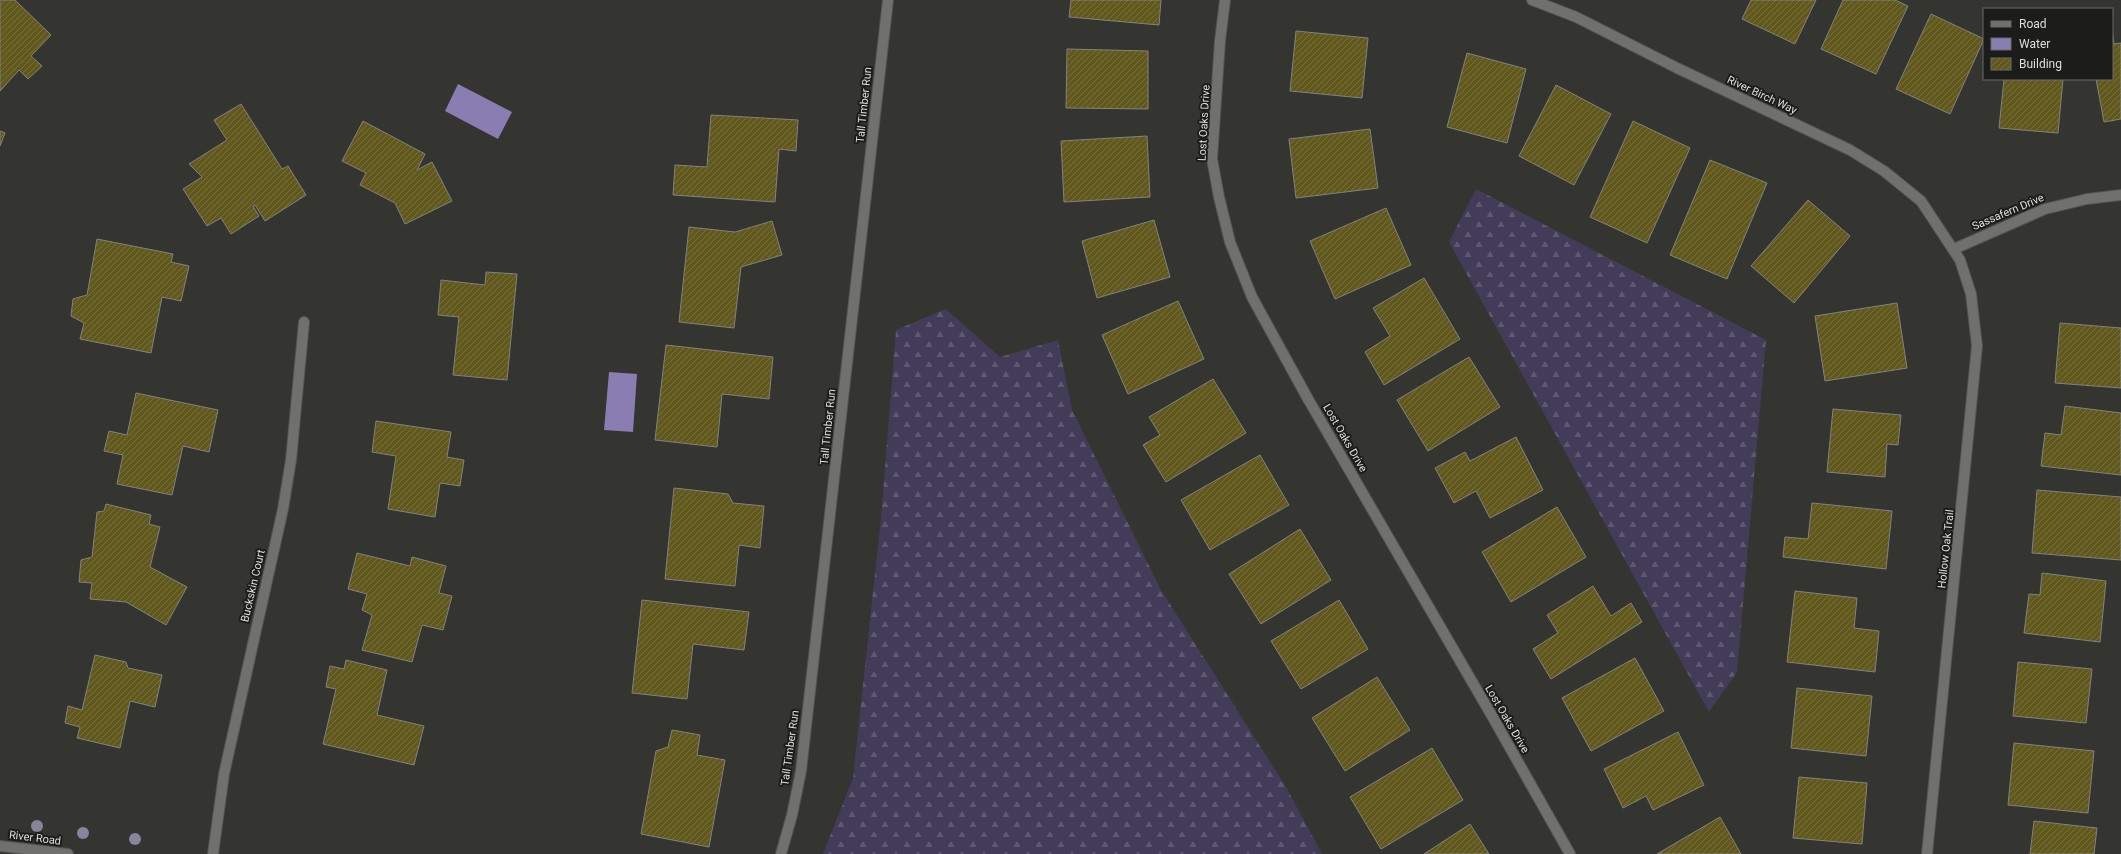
<svg xmlns="http://www.w3.org/2000/svg" width="2121" height="854" viewBox="0 0 2121 854" font-family="Roboto,sans-serif">
  <style>
    .forest { fill: url(#forest-firs) }
    .water { fill: #8a7db2 }
    .building { fill: url(#building-hatch); stroke: #82827f }
    .lines { fill: none; stroke-linecap: round; stroke-linejoin: round }
    .minor-casing { stroke: #535350; stroke-width: 12 }
    .secondary-casing { stroke: #535350; stroke-width: 12 }
    .minor { stroke: #70706d; stroke-width: 10 }
    .secondary { stroke: #70706d; stroke-width: 10 }
    .tree { fill: #89839c }
    .labels { text-anchor: middle; dominant-baseline: central; stroke-width: 4; stroke-linejoin: round; paint-order: stroke }
    .street-label { font-size: 11px; fill: #dfdfdd; stroke: #1c1c1a }
  </style>
  <defs>
    <pattern id="forest-firs" width="22" height="20" patternUnits="userSpaceOnUse"><rect width="22" height="20" fill="#433c59"/><path d="M5 1l3.5 6h-7zM16 11l3.5 6h-7z" fill="#5e5870"/></pattern>
    <pattern id="building-hatch" width="6" height="6" patternUnits="userSpaceOnUse"><rect width="6" height="6" fill="#61581d"/><path d="M-1 1l2-2M0 6l6-6M5 7l2-2" fill="none" stroke="#77703d"/></pattern>
  </defs>
  <rect width="100%" height="100%" fill="#343431"/>
  <path class="forest" d="M1476,189L1766,340L1737,672L1709,712L1449,242Z
    M946,309L1000,357L1058,340L1072,410L1161,590L1286,787L1322,854H823L853,778L881,518L896,330Z"/>
  <path class="water" d="M458,84L512,112L498,139L445,111Z
    M609,372L637,374L633,432L604,430Z"/>
  <path class="building" d="M0,0H15L51,35L31,56L42,66L28,79L19,70L0,91Z
    M1071,0H1161L1159,25L1069,17Z
    M1751,0H1816L1795,44L1742,19Z
    M1843,0H1895L1908,6L1876,74L1821,49Z
    M1931,14L1984,39L1950,114L1896,89Z
    M2112,30L2114,44L2121,43V119L2104,122L2096,79H2112Z
    M1296,31L1368,38L1362,98L1290,91Z
    M1067,49L1148,51V109L1066,108Z
    M1467,53L1526,69L1507,143L1447,127Z
    M2004,79H2063L2058,133L1999,128Z
    M1556,85L1611,114L1574,185L1519,156Z
    M241,104L282,169L288,166L306,195L265,221L255,205L253,206L259,216L231,234L221,218L207,226L183,189L202,177L189,164L227,140L214,120Z
    M711,115L798,120L796,151L779,149L775,202L673,195L675,165L707,167Z
    M363,121L425,154L417,170L432,162L452,201L405,224L395,203L360,185L366,173L342,161Z
    M1633,121L1690,148L1647,243L1590,217Z
    M1370,129L1378,188L1296,198L1289,139Z
    M0,131L5,133L0,146Z
    M1147,136L1150,197L1064,202L1061,141Z
    M1710,160L1767,183L1727,279L1670,255Z
    M1808,200L1850,236L1794,303L1751,266Z
    M1386,208L1411,265L1335,299L1310,241Z
    M1154,220L1170,277L1097,298L1082,241Z
    M772,221L782,255L741,267L734,328L679,322L689,227L735,232Z
    M97,239L173,254L171,262L189,266L181,301L162,297L151,353L80,339L84,323L71,316L73,299L87,295Z
    M486,272L517,274L507,380L453,375L459,317L438,315L441,280L485,285Z
    M1424,278L1460,339L1384,385L1365,352L1390,336L1373,308Z
    M1178,301L1204,359L1128,394L1102,335Z
    M1897,303L1907,368L1825,381L1815,316Z
    M2060,323L2121,328V388L2055,383Z
    M666,345L773,357L769,399L722,394L717,447L655,440Z
    M1469,357L1500,407L1428,451L1397,400Z
    M1213,379L1246,433L1166,482L1143,445L1160,435L1149,417Z
    M136,393L218,410L209,452L183,446L172,495L117,484L123,455L104,451L109,431L127,435Z
    M2065,406L2121,413V475L2041,466L2045,433L2061,435Z
    M1833,409L1901,415L1898,445L1887,444L1885,477L1827,472Z
    M376,421L451,432L447,457L464,460L460,486L440,483L435,517L388,509L396,456L372,452Z
    M1516,437L1543,490L1490,518L1476,491L1454,503L1435,468L1465,452L1470,461Z
    M1260,455L1289,505L1210,550L1181,500Z
    M674,488L728,494L733,503L764,506L760,548L739,545L735,586L665,579Z
    M2037,490L2121,497V560L2032,553Z
    M1812,503L1892,511L1886,569L1783,557L1785,537L1808,539Z
    M106,504L151,515L149,524L160,527L150,567L187,587L166,625L126,602L90,599L92,583L79,582L81,560L92,557L97,512L104,511Z
    M1557,507L1586,557L1511,602L1482,552Z
    M1300,529L1331,580L1261,624L1229,574Z
    M357,553L410,566L412,557L446,566L439,593L452,596L443,630L422,625L412,662L362,650L372,615L362,610L367,594L348,589Z
    M2042,573L2106,581L2100,642L2024,633L2029,594L2040,595Z
    M1593,586L1611,616L1631,603L1642,622L1551,679L1533,649L1558,633L1547,615Z
    M1795,591L1857,598L1854,628L1879,631L1875,672L1787,662Z
    M642,600L749,612L744,650L693,644L687,699L632,693Z
    M1339,600L1368,649L1301,689L1271,641Z
    M95,655L126,662L128,668L162,675L155,707L130,701L120,748L77,738L80,727L65,723L68,706L82,710Z
    M1635,658L1664,711L1591,751L1562,698Z
    M346,660L387,670L377,715L424,726L414,765L323,744L336,689L326,687L330,666L344,669Z
    M2018,662L2092,669L2086,723L2013,716Z
    M1377,677L1410,730L1345,771L1312,718Z
    M1797,688L1872,696L1866,756L1791,748Z
    M672,730L700,735L697,755L725,760L709,847L641,834L656,751L668,747Z
    M1678,732L1704,785L1653,810L1646,796L1623,808L1604,769Z
    M2014,743L2094,751L2088,813L2008,805Z
    M1432,748L1463,800L1381,849L1350,797Z
    M1799,777L1867,783L1862,844L1793,838Z
    M1720,817L1741,854H1657Z
    M2034,821L2097,828L2094,854H2030Z
    M1470,824L1489,854H1424Z"/>
  <g class="lines">
    <g class="minor-casing">
      <path id="minor" d="M1225,0L1220,41L1212,159L1219,197L1230,242L1252,297L1308,399L1492,716L1570,854
        M1532,0L1576,17L1677,68L1850,150L1884,171L1921,201L1960,260L1971,294L1977,346L1927,854
        M1954,249L2045,209L2087,199L2121,195
        M213,854L224,774L283,509L291,460L304,322
        M781,854L792,815L801,771L888,0"/>
    </g>
    <g class="secondary-casing">
      <path id="secondary" d="M0,846L68,854"/>
    </g>
    <use href="#minor" class="minor"/>
    <use href="#secondary" class="secondary"/>
  </g>
  <g class="tree">
    <circle cx="37" cy="826" r="6"/>
    <circle cx="83" cy="833" r="6"/>
    <circle cx="135" cy="839" r="6"/>
  </g>
  <g class="labels">
    <g class="street-label">
      <text transform="translate(1762 95) rotate(25)">River Birch Way</text>
      <text transform="translate(864 105) rotate(-84)">Tall Timber Run</text>
      <text transform="translate(1204 123) rotate(-87)">Lost Oaks Drive</text>
      <text transform="translate(2008 212) rotate(-23)">Sassafern Drive</text>
      <text transform="translate(828 427) rotate(-84)">Tall Timber Run</text>
      <text transform="translate(1345 438) rotate(60)">Lost Oaks Drive</text>
      <text transform="translate(1946 549) rotate(-84)">Hollow Oak Trail</text>
      <text transform="translate(253 586) rotate(-77)">Buckskin Court</text>
      <text transform="translate(1507 719) rotate(60)">Lost Oaks Drive</text>
      <text transform="translate(790 748) rotate(-82)">Tall Timber Run</text>
      <text transform="translate(35 838) rotate(7)">River Road</text>
    </g>
  </g>
  <rect x="1983" y="8" width="130" height="72" fill="#1c1c1a" stroke="#6a6a68"/>
  <rect x="1991" y="21" width="20" height="6" fill="#70706d" stroke="#6a6a68"/>
  <text x="2019" y="28" font-size="12" fill="#dfdfdd">Road</text>
  <rect x="1991" y="38" width="20" height="12" fill="#8a7db2" stroke="#6a6a68"/>
  <text x="2019" y="48" font-size="12" fill="#dfdfdd">Water</text>
  <rect x="1991" y="58" width="20" height="12" fill="url(#building-hatch)" stroke="#6a6a68"/>
  <text x="2019" y="68" font-size="12" fill="#dfdfdd">Building</text>
</svg>
